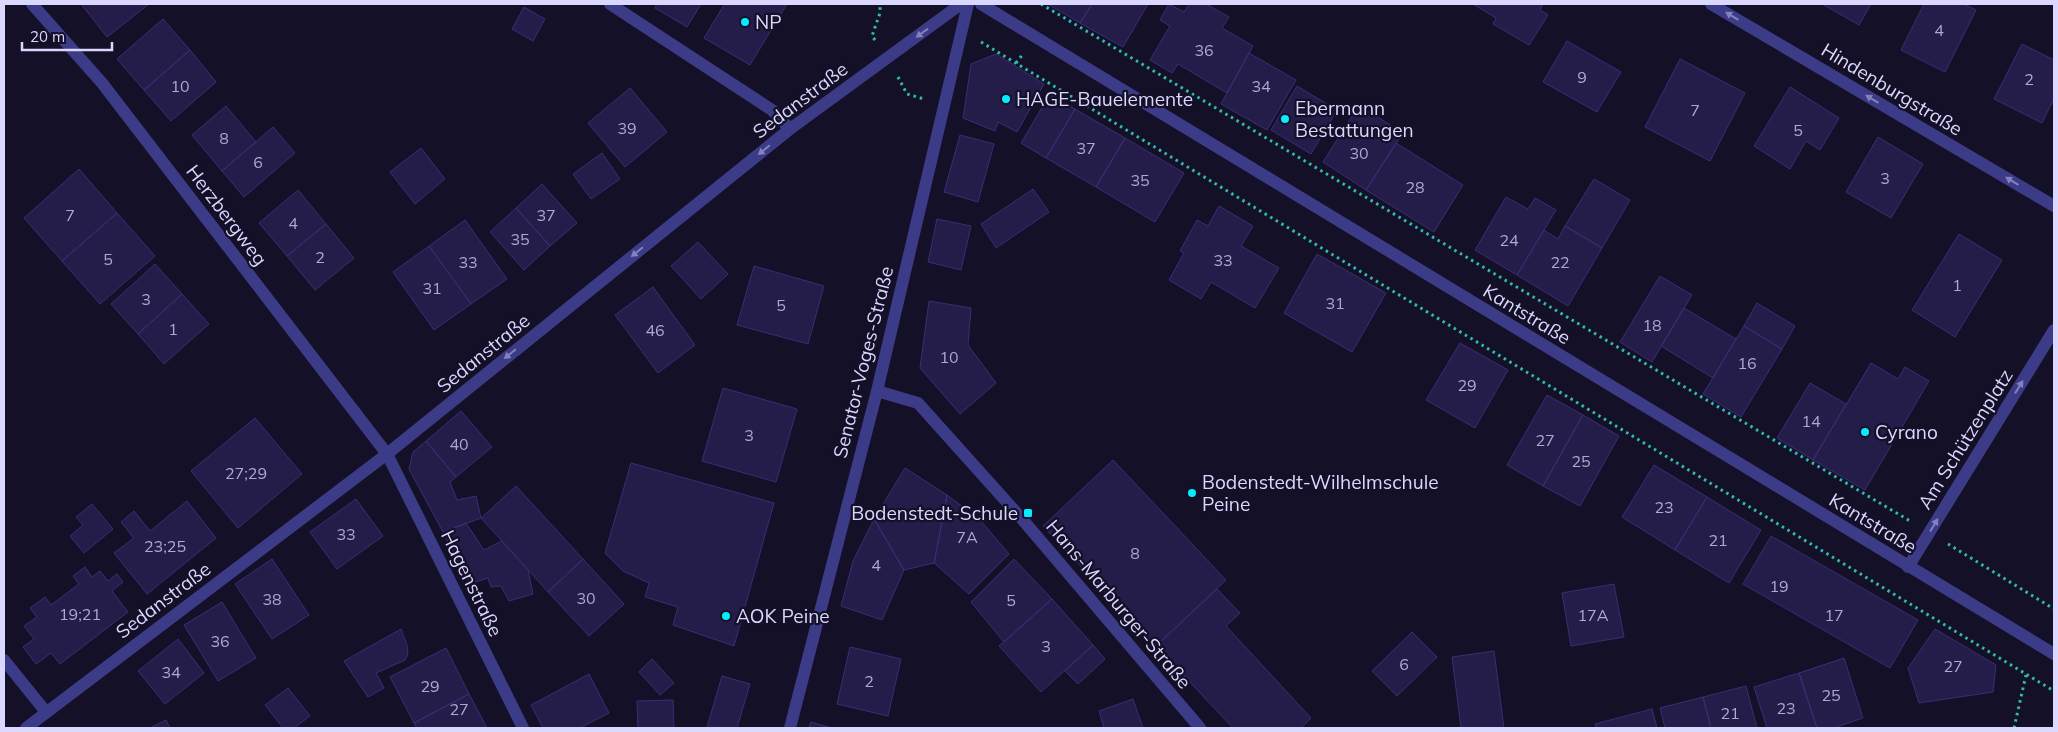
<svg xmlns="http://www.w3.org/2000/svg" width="2058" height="732" viewBox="0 0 2058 732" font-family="Mulish,sans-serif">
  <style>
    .building { fill: #241c49; stroke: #3a2e75 }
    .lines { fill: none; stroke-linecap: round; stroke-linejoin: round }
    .path { stroke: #30baae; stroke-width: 3; stroke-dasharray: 2.5 4; stroke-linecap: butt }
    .minor { stroke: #3c3b87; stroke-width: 12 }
    .oneway { fill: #8482bd }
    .poi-dot { fill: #05ecfe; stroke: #141028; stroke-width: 2 }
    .labels { text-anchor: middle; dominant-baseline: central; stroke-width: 4.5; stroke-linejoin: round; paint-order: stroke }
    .number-label { font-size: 16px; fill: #ada9d2 }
    .poi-label { font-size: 19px; fill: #dbd8ff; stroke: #141028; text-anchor: start }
    .street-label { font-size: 19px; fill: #dbd8ff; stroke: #141028 }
  </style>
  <rect width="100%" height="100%" fill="#141028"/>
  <path class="building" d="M81,4H149L107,37Z
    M657,4H701L687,27L655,8Z
    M722,4H787L750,65L704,38L724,5Z
    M1048,4H1092L1080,23Z
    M1092,4H1148L1123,47L1080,23Z
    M1169,4L1184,12L1189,4H1206L1229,17L1222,28L1253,46L1227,93L1178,64L1172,73L1150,60L1170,26L1160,20Z
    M1473,4H1543L1540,10L1548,15L1529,45L1493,24L1496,18Z
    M1825,4H1871L1859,25L1824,5Z
    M1924,4H1964L1976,10L1945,72L1901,50Z
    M524,7L545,19L533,41L512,29Z
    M163,19L190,50L144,90L117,59Z
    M1567,41L1621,72L1597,112L1543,82Z
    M2022,44L2054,60V98L2042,123L1994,99Z
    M190,50L216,82L171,121L144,90Z
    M1249,53L1296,80L1267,130L1221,104Z
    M996,54L1044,84L1017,132L998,122L995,131L963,118L971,64Z
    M1680,59L1745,93L1710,161L1645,127Z
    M1297,86L1337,110L1311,154L1271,130Z
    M1790,87L1839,118L1820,150L1806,141L1790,169L1754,146Z
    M630,88L667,132L625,167L588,123Z
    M1050,94L1075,109L1046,158L1021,143Z
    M1359,105L1403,133L1366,190L1323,162Z
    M226,106L256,142L222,171L192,135Z
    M1075,109L1125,138L1096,187L1046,158Z
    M273,127L295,153L244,197L222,171Z
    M960,135L994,144L978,202L944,192Z
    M1878,137L1923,164L1891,218L1846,192Z
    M1125,138L1184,173L1155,222L1096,187Z
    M1396,143L1463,185L1434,232L1366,190Z
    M421,148L445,179L415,204L390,172Z
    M602,153L620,179L591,199L573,174Z
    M79,169L117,213L62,261L24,218Z
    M1594,179L1630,200L1602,248L1565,226Z
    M542,184L577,223L550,246L516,208Z
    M1033,189L1049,212L996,248L981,224Z
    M298,190L326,224L287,256L259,223Z
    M1506,197L1528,209L1535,198L1556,210L1517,275L1475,250Z
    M1219,206L1253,226L1241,246L1279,268L1255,308L1211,282L1201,299L1169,280L1184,253L1180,251L1197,220L1208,226Z
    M516,208L550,246L524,270L490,232Z
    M117,213L155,256L100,304L62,261Z
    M937,219L971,226L961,270L928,262Z
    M465,220L507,279L471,304L429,246Z
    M326,224L354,258L315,290L287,256Z
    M1565,226L1602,248L1568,306L1517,275L1544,230L1558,239Z
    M1959,234L2002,260L1955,337L1912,310Z
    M698,242L728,274L701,299L671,266Z
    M429,246L471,304L434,330L393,272Z
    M1317,254L1386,293L1352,352L1284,313Z
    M155,264L182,294L138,334L111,304Z
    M754,266L824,286L808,344L737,325Z
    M1660,276L1692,295L1652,362L1620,342Z
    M653,287L695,345L658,373L615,315Z
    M182,294L209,324L164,364L138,334Z
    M929,301L971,308L968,345L996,383L960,414L920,368Z
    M1757,303L1795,326L1782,349L1744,326Z
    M1684,308L1736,339L1713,378L1661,346Z
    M1744,326L1782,349L1741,417L1703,394Z
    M1460,343L1508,370L1475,428L1426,400Z
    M1871,363L1898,379L1905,367L1929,381L1865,490L1813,460Z
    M1810,383L1846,404L1813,460L1777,438Z
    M723,388L797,409L776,482L702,461Z
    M1547,395L1583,415L1543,486L1507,465Z
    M461,411L492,447L456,477L426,441Z
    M1583,415L1619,436L1580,506L1543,486Z
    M255,418L302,474L238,528L191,471Z
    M426,441L456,477L450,482L457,500L476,496L481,518L443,532L409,469L413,452Z
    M1113,460L1226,580L1156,646L1043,526Z
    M631,463L774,503L734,646L673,625L678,607L645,597L649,583L623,571L605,553Z
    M1654,465L1707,497L1675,550L1622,517Z
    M905,468L947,495L934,563L904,570L874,519Z
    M516,486L583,559L548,592L481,518Z
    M947,495L980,520L1009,554L969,594L934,563Z
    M1707,497L1761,530L1729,583L1675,550Z
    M356,499L383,536L337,569L310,532Z
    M187,501L216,538L147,594L114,553L134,538L121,522L134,511L150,531Z
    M92,504L113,529L84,553L70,536L83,525L76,517Z
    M874,519L904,570L882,620L841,606L853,561Z
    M466,523L484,550L502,541L528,570L533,594L509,601L501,586L491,587L488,578L470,584L443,532Z
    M1771,536L1918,620L1890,668L1743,584Z
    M272,559L309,615L272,639L235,584Z
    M583,559L624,604L589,636L548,592Z
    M1014,559L1052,599L1004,642L971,602Z
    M85,567L92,577L100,571L108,581L117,574L123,582L112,591L128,612L60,664L51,653L36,664L23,647L34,639L24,626L37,617L30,608L45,597L51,605L79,584L73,576Z
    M1614,584L1624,637L1571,646L1562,593Z
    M1217,589L1240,613L1226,626L1311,718L1301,728H1233L1156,646Z
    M1052,599L1093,645L1041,692L999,646Z
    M222,602L256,658L218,681L184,625Z
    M401,629L407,645L408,654L405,660L376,673L384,688L368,697L344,661Z
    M1935,629L1996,665L1993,692L1919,703L1908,668Z
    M1412,632L1437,657L1397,696L1372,671Z
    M178,639L204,673L165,704L138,671Z
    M1093,645L1105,659L1078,684L1065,671Z
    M850,647L901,659L888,716L837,704Z
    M446,648L469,694L414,723L390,677Z
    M1494,651L1504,728H1461L1452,657Z
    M1844,658L1863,718L1833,728H1817L1799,673Z
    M652,659L674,683L660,695L639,672Z
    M1799,673L1817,728H1767L1754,687Z
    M589,674L609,713L580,728H543L531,705Z
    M722,676L750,684L737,728L707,727Z
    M1746,686L1757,728H1711L1703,697Z
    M288,688L310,716L294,728H283L265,705Z
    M469,694L487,728H417L414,723Z
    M1703,697L1711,728H1665L1660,708Z
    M1133,699L1143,728H1104L1099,711Z
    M673,700L674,728H638L637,701Z
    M1652,709L1657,728H1596L1595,724Z
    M166,720L170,728H150Z
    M811,722L832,728H809Z"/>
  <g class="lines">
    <path class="path" d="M1041,4L1910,521
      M875,40L872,36L880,13V4
      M981,42L2054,691
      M1016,63L1023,54
      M898,77L907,94L924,99
      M1948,544L2054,609
      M2014,728L2026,675"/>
    <path class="minor" d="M32,4L102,83L387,454L523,728
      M610,4L772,110L790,129
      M981,4L2054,654
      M1711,4L2054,206
      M877,391L918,403L1022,519L1200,728
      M1908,567L2054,330
      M4,660L46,712
      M26,728L387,454L790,129L961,4
      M790,728L877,391L968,4"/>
  </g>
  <defs><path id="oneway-solid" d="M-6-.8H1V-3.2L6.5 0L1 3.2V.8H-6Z" transform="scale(1.25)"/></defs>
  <g class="oneway">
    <use href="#oneway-solid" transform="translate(1732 16) rotate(-149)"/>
    <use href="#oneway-solid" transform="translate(922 33) rotate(144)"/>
    <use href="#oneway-solid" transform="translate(1872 99) rotate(-149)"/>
    <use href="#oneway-solid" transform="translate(764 150) rotate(141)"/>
    <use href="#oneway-solid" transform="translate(2012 181) rotate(-149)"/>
    <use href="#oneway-solid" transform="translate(637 252) rotate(141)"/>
    <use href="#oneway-solid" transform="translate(510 354) rotate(141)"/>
    <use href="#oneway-solid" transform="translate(2019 387) rotate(-58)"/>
    <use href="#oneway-solid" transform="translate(1934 525) rotate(-59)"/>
  </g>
  <g class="poi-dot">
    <circle cx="745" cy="22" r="5"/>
    <circle cx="1006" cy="99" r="5"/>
    <circle cx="1285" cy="119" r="5"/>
    <circle cx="1865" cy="432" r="5"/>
    <circle cx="1192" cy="493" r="5"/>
    <rect x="1023" y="508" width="10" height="10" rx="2.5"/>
    <circle cx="726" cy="616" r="5"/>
  </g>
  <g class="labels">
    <g class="number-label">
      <text x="1939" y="30">4</text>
      <text x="1204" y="50">36</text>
      <text x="1582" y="77">9</text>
      <text x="2029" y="79">2</text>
      <text x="180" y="86">10</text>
      <text x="1261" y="86">34</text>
      <text x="1695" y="110">7</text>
      <text x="627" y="128">39</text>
      <text x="1798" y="130">5</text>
      <text x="224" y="138">8</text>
      <text x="1086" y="148">37</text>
      <text x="1359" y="153">30</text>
      <text x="258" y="162">6</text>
      <text x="1885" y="178">3</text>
      <text x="1140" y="180">35</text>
      <text x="1415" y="187">28</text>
      <text x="70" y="215">7</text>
      <text x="546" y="215">37</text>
      <text x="293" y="223">4</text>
      <text x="520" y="239">35</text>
      <text x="1509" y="240">24</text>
      <text x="320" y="257">2</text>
      <text x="108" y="259">5</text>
      <text x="1223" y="260">33</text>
      <text x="468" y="262">33</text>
      <text x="1560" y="262">22</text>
      <text x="1957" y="285">1</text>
      <text x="432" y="288">31</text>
      <text x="146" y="299">3</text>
      <text x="1335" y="303">31</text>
      <text x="781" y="305">5</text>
      <text x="1652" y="325">18</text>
      <text x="173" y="329">1</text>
      <text x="655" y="330">46</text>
      <text x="949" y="357">10</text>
      <text x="1747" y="363">16</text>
      <text x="1467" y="385">29</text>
      <text x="1811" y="421">14</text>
      <text x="749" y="435">3</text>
      <text x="1545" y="440">27</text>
      <text x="459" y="444">40</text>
      <text x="1581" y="461">25</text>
      <text x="246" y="473">27;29</text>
      <text x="1664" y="507">23</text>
      <text x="346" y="534">33</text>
      <text x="967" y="537">7A</text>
      <text x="1718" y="540">21</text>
      <text x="165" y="546">23;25</text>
      <text x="1135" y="553">8</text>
      <text x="876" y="565">4</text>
      <text x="1779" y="586">19</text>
      <text x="586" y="598">30</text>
      <text x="272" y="599">38</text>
      <text x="1011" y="600">5</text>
      <text x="80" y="614">19;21</text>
      <text x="1593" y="615">17A</text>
      <text x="1834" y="615">17</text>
      <text x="220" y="641">36</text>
      <text x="1046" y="646">3</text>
      <text x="1404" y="664">6</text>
      <text x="1953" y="666">27</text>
      <text x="171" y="672">34</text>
      <text x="869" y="681">2</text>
      <text x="430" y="686">29</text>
      <text x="1831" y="695">25</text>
      <text x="1786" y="708">23</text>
      <text x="459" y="709">27</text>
      <text x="1730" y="713">21</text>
    </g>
    <g class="poi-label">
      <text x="755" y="22">NP</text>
      <text x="1016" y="99">HAGE-Bauelemente</text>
      <text x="1295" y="108">Ebermann<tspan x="1295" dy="22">Bestattungen</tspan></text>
      <text x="1875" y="432">Cyrano</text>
      <text x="1202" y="482">Bodenstedt-Wilhelmschule<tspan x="1202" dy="22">Peine</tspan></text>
      <text x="1018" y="513" text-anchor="end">Bodenstedt-Schule</text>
      <text x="736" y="616">AOK Peine</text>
    </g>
    <g class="street-label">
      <text transform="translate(1892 89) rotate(31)">Hindenburgstraße</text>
      <text transform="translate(800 100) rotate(-37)">Sedanstraße</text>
      <text transform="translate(227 215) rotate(53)">Herzbergweg</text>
      <text transform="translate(1527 314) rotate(31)">Kantstraße</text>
      <text transform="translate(483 353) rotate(-39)">Sedanstraße</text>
      <text transform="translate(863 362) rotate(-76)">Senator-Voges-Straße</text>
      <text transform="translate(1965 439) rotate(-58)">Am Schützenplatz</text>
      <text transform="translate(1873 523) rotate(31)">Kantstraße</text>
      <text transform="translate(472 583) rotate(64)">Hagenstraße</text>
      <text transform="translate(163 600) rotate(-37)">Sedanstraße</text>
      <text transform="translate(1119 604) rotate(50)">Hans-Marburger-Straße</text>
    </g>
  </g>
  <rect width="2058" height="732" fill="none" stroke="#dbd8ff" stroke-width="10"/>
  <path d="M22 42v8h90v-8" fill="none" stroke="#dbd8ff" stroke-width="2.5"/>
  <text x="30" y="42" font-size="15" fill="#dbd8ff" stroke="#141028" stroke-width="4" paint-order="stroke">20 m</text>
</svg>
